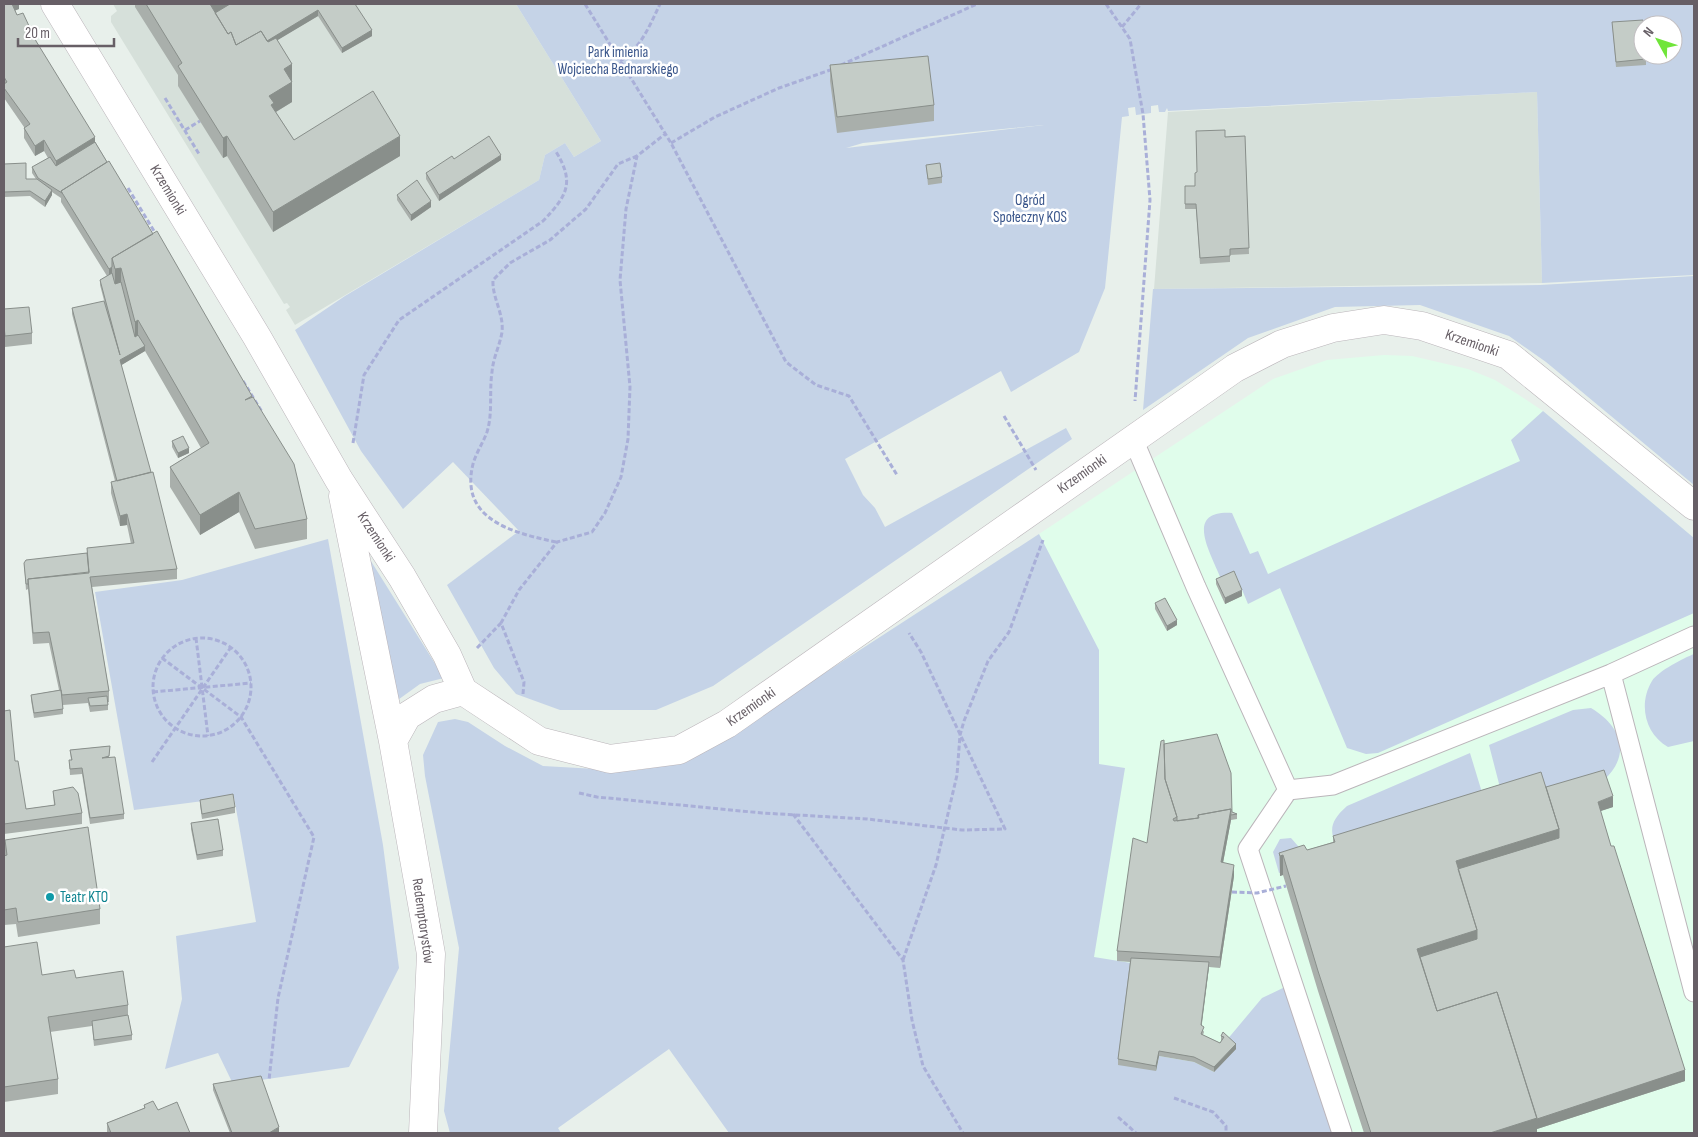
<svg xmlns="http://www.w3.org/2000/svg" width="1698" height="1137" viewBox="0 0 1698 1137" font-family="'Sofia Sans Condensed',sans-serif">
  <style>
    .commercial { fill: #e0fdeb }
    .education { fill: #d6e0da }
    .green { fill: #c5d3e7; fill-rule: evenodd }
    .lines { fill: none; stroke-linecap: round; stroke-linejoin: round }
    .lane-casing { stroke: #bbb5ba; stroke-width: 21 }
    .street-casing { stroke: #bbb5ba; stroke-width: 29 }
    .path { stroke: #a9afd8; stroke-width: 3; stroke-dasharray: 5 2.5; stroke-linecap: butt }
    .lane { stroke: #fff; stroke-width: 19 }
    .street { stroke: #fff; stroke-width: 28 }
    .path-bridge { stroke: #a9afd8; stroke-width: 3; stroke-dasharray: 5 2.5; stroke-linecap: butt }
    .wall { fill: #a9afab }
    .shaded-wall { fill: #898f8b }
    .building { fill: #c4ccc7; stroke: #898f8b }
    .culture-dot { fill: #0f9aa8; stroke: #fff; stroke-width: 2 }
    .labels { text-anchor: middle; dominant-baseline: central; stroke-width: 5; stroke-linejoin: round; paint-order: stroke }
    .park-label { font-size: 15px; fill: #3a568b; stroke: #fff }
    .street-label { font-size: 15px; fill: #675f66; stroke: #fff }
    .culture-label { font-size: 15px; fill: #0d838f; stroke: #fff; text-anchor: start }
  </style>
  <rect width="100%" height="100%" fill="#e8f0eb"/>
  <path class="commercial" d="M1384,355L1412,356L1468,369L1495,380L1519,395L1543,411L1694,538V1133H1059L1088,633L1039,534L1273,379L1327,360Z"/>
  <path class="education" d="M113,4H516L601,141L574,157L565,143L545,155L539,180L295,325L286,310L290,307L287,303L284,304L111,22V16L117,11Z
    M1537,92L1542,283L1154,289L1168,112Z"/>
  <path class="green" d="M516,4H1694V275L1542,283L1537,92L1168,111L1167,108L1165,112H1159L1158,105L1151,106V113L1136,115L1135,107L1128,108L1129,116L1122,117L1105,288L1079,352L1011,392L1001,371L845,459L863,495L875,508L885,527L1066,428L1072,439L713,686L656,710H560L516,694L494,668L447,585L519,531L453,462L403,509L361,451L295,330L345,296L539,180L545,155L565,143L574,157L601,141ZM1643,25H1673V55H1643ZM1044,125L846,148L863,143Z
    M1694,276V485L1546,362L1509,336L1420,305L1335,307L1248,338L1143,410L1153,289L1540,285Z
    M1543,411L1694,538V613L1378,753L1366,754L1347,748L1280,588L1248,604L1235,573L1221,579C1211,553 1183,510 1232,513L1250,554L1258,551L1268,574L1520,461L1511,440Z
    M1039,534L1099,650V764L1125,768L1094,957L1131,963L1156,1071L1159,1056L1194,1062L1214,1072L1226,1041L1262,998L1287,986L1334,1133H729L669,1049L558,1128L561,1133H450L444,1111L459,948L425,776L423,755L438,722L455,719L468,722L505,746L543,766L632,771L687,762Z
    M328,539L383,845L399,968L349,1067L233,1084L218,1053L165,1069L182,999L176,936L256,922L234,797L134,810L95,592L182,580Z
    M369,558L444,678L420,684L395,702Z
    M1694,654V741L1668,747C1645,734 1638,704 1652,681C1658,671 1684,658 1694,654Z
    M1591,708C1621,726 1632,754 1604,780L1504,803L1489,745L1573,710Z
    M1470,753L1487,809L1340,854C1329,832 1328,823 1347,806Z
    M1291,838L1298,846L1304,865L1279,873L1273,852L1280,839Z"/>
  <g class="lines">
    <g class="lane-casing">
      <path id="lane" d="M1133,439L1196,587L1288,790L1333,785L1611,674L1694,636
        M1611,674L1694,992
        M1288,790L1248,849L1342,1133"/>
    </g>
    <g class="street-casing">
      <path id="street" d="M55,4L257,337L339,480L402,577L447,655L463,691L539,741L610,759L679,750L727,724L1235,368L1282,344L1333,328L1384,320L1422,326L1508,355L1694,506
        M343,496L393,741L431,954L423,1133
        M393,741L407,716L434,699L463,691"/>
    </g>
    <path class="path" d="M585,4L671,143L786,362L816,385L849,396L897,475
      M1106,4L1130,39L1143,114L1150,200L1135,401
      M1122,27L1141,4
      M620,61C641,48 650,25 660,4
      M841,65L977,4
      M165,98L199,154
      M185,130L200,121
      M671,143L715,117L779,88L833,69
      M128,188L157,236
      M243,381L262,412
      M1004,416L1036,470
      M353,443L364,375L399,320L543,221C568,195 575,182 555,150
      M556,542C514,533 459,520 473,464C476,453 483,443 487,432C493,413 489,392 492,372C493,358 500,345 502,332C504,313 492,298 493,280L510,263L550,240L586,209L618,164L637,156
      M153 687a49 49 0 1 1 98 0a49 49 0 1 1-98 0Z
      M196,638L208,736
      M477,648L501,623
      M162,658L241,717L314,837L278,998L269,1080
      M153,692L251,683
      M523,694L524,682L501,623L519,590L557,542L592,532L605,513L621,477L628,439L630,387L620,280L626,209L637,156L665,134
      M152,762L231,647
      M579,793L597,797L762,813L867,819L962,830L1005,829L921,652L909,633
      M793,814L903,960L912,1020L923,1066L963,1133
      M903,960L936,865L957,775L960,735L964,721L988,661L1009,632L1043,540
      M1174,1098L1213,1112L1226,1126V1133
      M1118,1117L1136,1133"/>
    <use href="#lane" class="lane"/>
    <use href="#street" class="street"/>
    <path class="path-bridge" d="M1232,892L1257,893L1286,886"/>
  </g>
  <path class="wall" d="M4,4H19V9L15,10L17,15L36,41L95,142L252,397L307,519V539L255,549L239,512L200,535L170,487V467L201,448L145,351L121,365L177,569V579L92,587L109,691V702H108V710L90,712L88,703L63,705V714L34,718L31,700V695L59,690L49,643L33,644L28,589L26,590L24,563L87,553V548L131,544L127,525L120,526L111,493V482L115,481L72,314V308H106L100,285V280L107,276L61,202V198L52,192V195L45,207L30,196L4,197V164L26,179H36L32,173V167L48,158L44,151L35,156L24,138V127L4,98Z
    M135,4H355L372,36L342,53L318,16L277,40L292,64V102L276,112L294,140L400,156L273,232L227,156L223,158L178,86V75L135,7Z
    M1612,22L1646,55V65L1616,67Z
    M830,65L934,105V121L837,133L830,81Z
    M1245,136L1249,254L1230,255V262L1200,264L1196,209H1185V186H1195L1197,172L1225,137Z
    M454,159L501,160L439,201L426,179V173Z
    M926,165L942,177V183L928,185Z
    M397,195L431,207L411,221L397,200Z
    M4,309L32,333V344L5,347L4,336Z
    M172,441L189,453L178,458L172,447Z
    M1216,579L1242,596L1225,604L1216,584Z
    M1155,603L1177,625L1167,631L1155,609Z
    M4,711L26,809L54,805L53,791L82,813V824L4,834Z
    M1164,744L1232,812L1237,814V819L1231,820L1223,863L1234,876L1220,968L1209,967L1201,1026L1204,1032L1203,1035L1220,1043L1221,1041V1036L1223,1032L1236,1049L1214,1072L1194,1062L1159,1056L1156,1071L1118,1065V1059L1130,962L1117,961V951L1147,843Z
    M110,746L109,757L124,814V819L90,824L82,774L70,775L69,760H71L70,750Z
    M1546,787L1613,807L1600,811L1685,1081L1537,1129V1133H1364L1318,991L1283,875L1280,876L1279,853L1307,850L1333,842V836Z
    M200,800L235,807V813L202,819L200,805Z
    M191,823L223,850V856L197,860L191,829Z
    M5,840L100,909V924L18,937L16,924L4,925V856L5,855Z
    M4,947L42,975L76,978L128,1005V1015L132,1035V1040L94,1046L92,1026L50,1032L58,1079V1094L4,1102Z
    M213,1084L279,1133H230L213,1090Z
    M144,1105L158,1110L190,1133H107V1123L144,1108Z"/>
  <path class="shaded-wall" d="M4,4H19V9L4,15Z
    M209,4H239L211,20Z
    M318,10V16L236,65V59Z
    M372,30V36L342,53V48Z
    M292,64V102L274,113L269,96L284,69Z
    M227,136V156L223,158V138Z
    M400,136V156L273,232V212Z
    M95,137V147L56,172V161Z
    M44,140V151L35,156V146Z
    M501,155V160L439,201V195Z
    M52,190V195L45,207V201Z
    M431,201V207L411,221V215Z
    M112,267V278L109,280V269Z
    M121,268V288L115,289V269Z
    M138,320V340L135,342V322Z
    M145,346V351L120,366V360Z
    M189,448V453L178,458V453Z
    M239,492V512L200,535V515Z
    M127,514V525L120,526V516Z
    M1242,590V596L1225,604V598Z
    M1177,620V625L1167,631V626Z
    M1613,796V807L1598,812V802Z
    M1231,809V820L1221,873V862Z
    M1559,829V849L1459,880L1456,861Z
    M1283,855V875L1280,876V856Z
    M1234,865V876L1220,968V957Z
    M1477,930V950L1420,967L1417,949Z
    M1209,962V967L1201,1031V1025Z
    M1236,1044V1049L1214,1072V1067Z
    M1159,1051V1056L1156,1071V1066Z
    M1685,1070V1081L1537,1129V1133H1490Z
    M279,1127V1133H269Z"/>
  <path class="building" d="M6,4H12L17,15L23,13L36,41L95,137L56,161L44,140L35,146L24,128L30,124L4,88V84L7,82L4,77V5Z
    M146,4H210L228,34L231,32L236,45L261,31L268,42L276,38L292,64L284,69L292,82L269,96L274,103L271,105L294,140L373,91L400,136L273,212L227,136L223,138L178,66L182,63Z
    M230,4H355L372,30L342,48L318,10L267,41L261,31L236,45L231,32L228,34L215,13Z
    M1643,20V55H1646V59L1616,62L1612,22Z
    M928,56L934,105L837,117L830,65Z
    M1225,130V137L1245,136L1249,248L1230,249V256L1200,258L1196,204H1185V186H1195V173L1197,172L1196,131Z
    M489,136L501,155L439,195L426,173L452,156L454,159Z
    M95,142L107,162L61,191L62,193L38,178L32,167L50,157L56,166Z
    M109,161L153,234L112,258V267L109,269L61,191Z
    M26,163V179H37L52,190L45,201L30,191L4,192V164Z
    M940,163L942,177L928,179L926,165Z
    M417,180L431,201L411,215L397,195Z
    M157,231L252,396L245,400L253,397L294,464L307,519L255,529L239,492L200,515L170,467L209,443L138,320L135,322L121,268L115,269L112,258Z
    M112,273L115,284L121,282L135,337L138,335L145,346L120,360L151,472L117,481L72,308L104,301L120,355L100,280Z
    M29,307L32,333L5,336L4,326V309Z
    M183,436L189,448L178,453L172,441Z
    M153,472L177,569L90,577L109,691L62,695L49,632L33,633L28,579L89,572L87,548L134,543L127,514L120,516L111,482Z
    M87,553L89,573L28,579V584H26L24,563L26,560Z
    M1234,571L1242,590L1225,598L1216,579Z
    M1165,598L1177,620L1167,626L1155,603Z
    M61,690L63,709L34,713L31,695Z
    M107,696L108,705L90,706L88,698Z
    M10,710L15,761H18L26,809L55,805L53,791L73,787L78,793L82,813L4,824V711Z
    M1217,734L1231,773L1232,812L1237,814L1231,815V809L1198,815V818L1177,821V817L1165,779L1164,744Z
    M1164,740L1165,779L1177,817L1173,819L1174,821L1199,818L1198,815L1231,809L1221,862L1234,865L1220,957L1117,951L1133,838L1147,843L1161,741Z
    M110,746L109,756L102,758L115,757L124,814L90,818L82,768L70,769L69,760H72L70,750Z
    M1604,770L1613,796L1598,802L1611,846H1614L1685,1070L1537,1119L1497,992L1437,1011L1420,957L1477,939V930L1458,869L1559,838V829L1546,787Z
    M1541,772L1559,829L1456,861L1477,930L1417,949L1437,1011L1497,992L1537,1118L1490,1133H1371L1318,971L1283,855L1280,856L1279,853L1304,845L1307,850L1335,842L1333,836Z
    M233,794L235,807L202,814L200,800Z
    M218,819L223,850L197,855L191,823Z
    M88,827L100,909L18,922L16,908L4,910V856L7,855L5,840Z
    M37,942L42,975L74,970L76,978L123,971L128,1005L48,1017L58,1079L4,1087V947Z
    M1131,958L1209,962L1201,1025L1204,1027L1201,1034L1220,1043L1224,1037L1221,1036L1223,1032L1236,1044L1214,1067L1194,1057L1159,1051L1156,1066L1118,1059Z
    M128,1015L132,1035L94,1040L92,1021Z
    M261,1076L279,1127L269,1133H232L213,1084Z
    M153,1101L158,1110L177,1102L190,1133H111L107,1123L145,1108L144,1105Z"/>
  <circle class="culture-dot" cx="50" cy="897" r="5"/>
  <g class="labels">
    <g class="park-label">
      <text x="618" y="52">Park imienia<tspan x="618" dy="17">Wojciecha Bednarskiego</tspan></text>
      <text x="1030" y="200">Ogród<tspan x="1030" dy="17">Społeczny KOS</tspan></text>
    </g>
    <g class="street-label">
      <text transform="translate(168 190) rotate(59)">Krzemionki</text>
      <text transform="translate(1472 343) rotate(19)">Krzemionki</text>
      <text transform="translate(1082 474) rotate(-35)">Krzemionki</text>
      <text transform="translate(376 537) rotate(57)">Krzemionki</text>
      <text transform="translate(751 707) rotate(-35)">Krzemionki</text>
      <text transform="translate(423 921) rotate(82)">Redemptorystów</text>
    </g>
    <g class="culture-label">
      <text x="60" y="897">Teatr KTO</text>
    </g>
  </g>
  <rect width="1698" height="1137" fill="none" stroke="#675f66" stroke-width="10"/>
  <g transform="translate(1658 40) rotate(310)"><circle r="24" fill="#ffffff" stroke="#c2bfc2"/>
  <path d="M0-4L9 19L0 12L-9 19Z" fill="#70e53a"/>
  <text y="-8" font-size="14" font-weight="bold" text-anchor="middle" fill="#675f66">N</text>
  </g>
  <path d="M18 38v8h96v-8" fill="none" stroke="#675f66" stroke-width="2.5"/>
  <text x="25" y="38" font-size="15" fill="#675f66" stroke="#ffffff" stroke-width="4" paint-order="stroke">20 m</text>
</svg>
